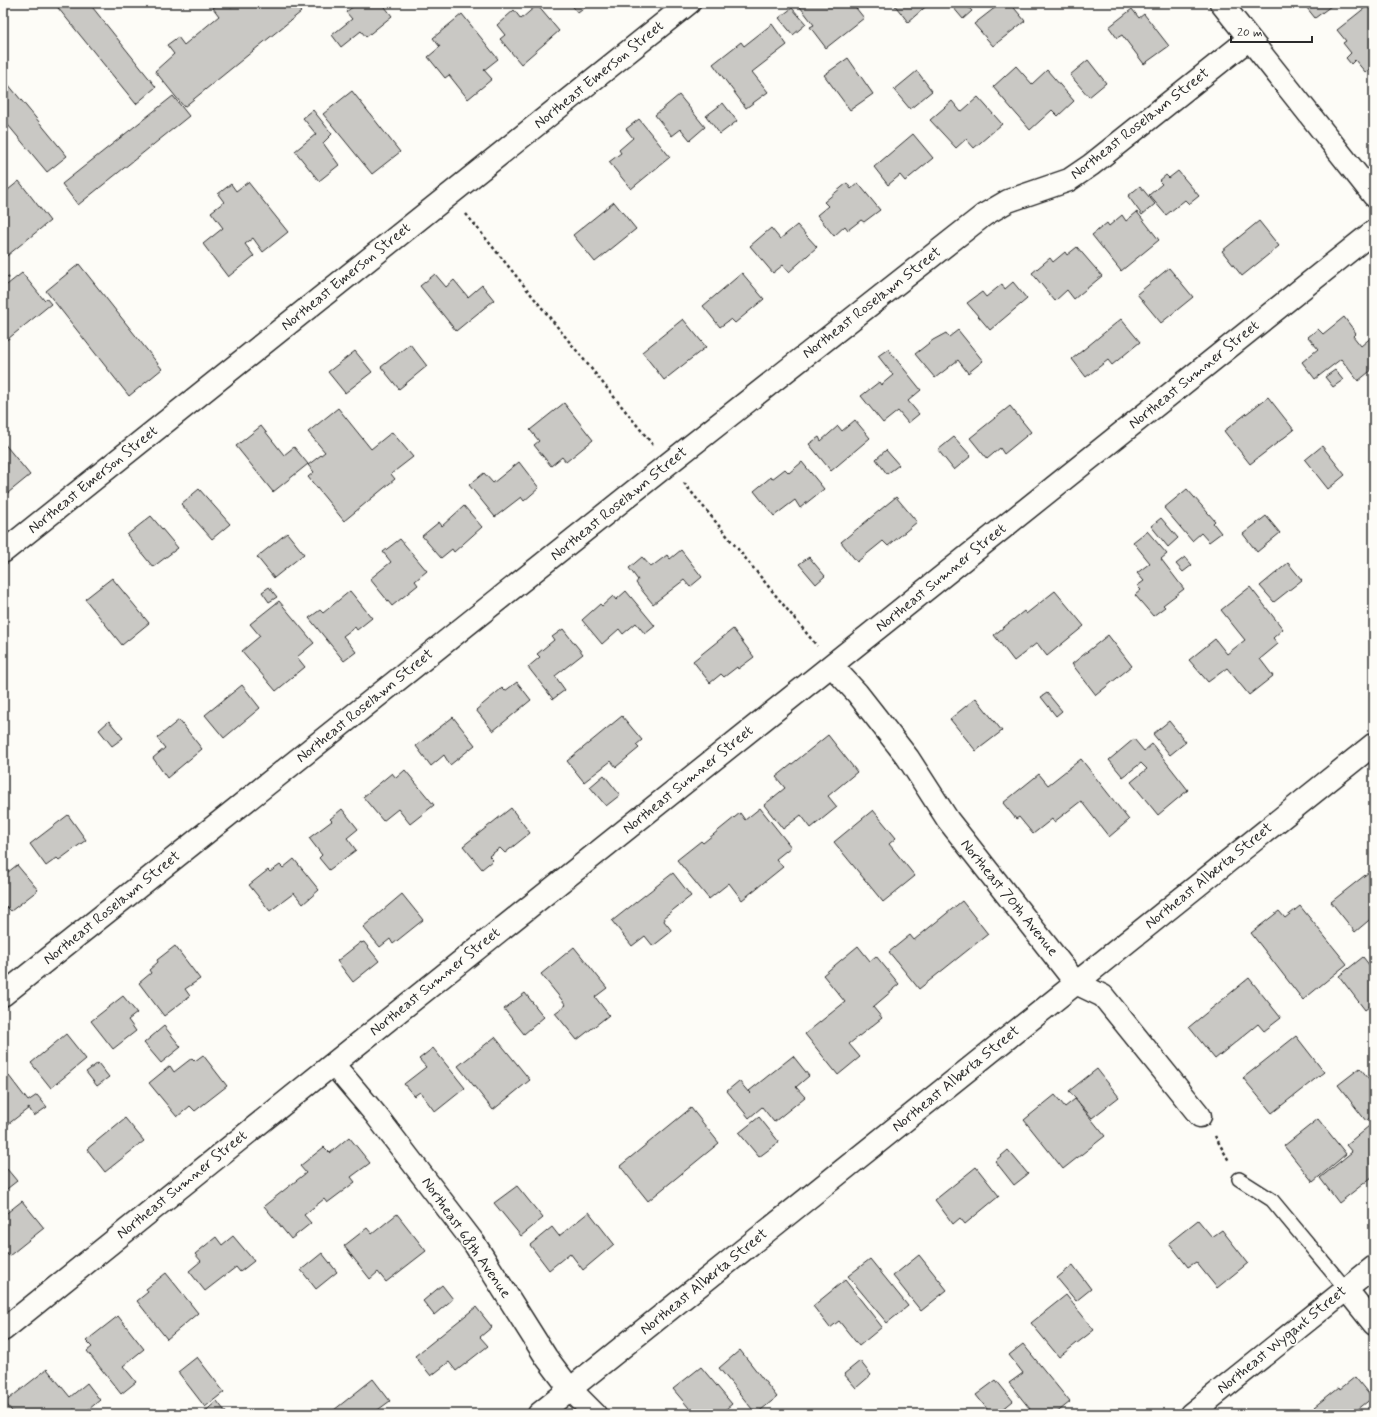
<svg xmlns="http://www.w3.org/2000/svg" width="1377" height="1417" viewBox="0 0 1377 1417" font-family="Mynerve,sans-serif">
  <style>
    .building { fill: #c9c8c4; stroke: #2b2b2b }
    .lines { fill: none; stroke-linecap: round; stroke-linejoin: round }
    .lane-casing { stroke: #2b2b2b; stroke-width: 16 }
    .street-casing { stroke: #2b2b2b; stroke-width: 25 }
    .secondary-casing { stroke: #2b2b2b; stroke-width: 25 }
    .path { stroke: #2b2b2b; stroke-width: 2.5; stroke-dasharray: 3 3; stroke-linecap: butt }
    .lane { stroke: #fdfcf7; stroke-width: 13 }
    .street { stroke: #fdfcf7; stroke-width: 22 }
    .secondary { stroke: #fdfcf7; stroke-width: 22 }
    .labels { text-anchor: middle; dominant-baseline: central; stroke-width: 3.5; stroke-linejoin: round; paint-order: stroke }
    .street-label { font-size: 15px; fill: #2b2b2b; stroke: #fdfcf7 }
  </style>
  <rect width="100%" height="100%" fill="#fdfcf7"/>
  <filter id="ink" filterUnits="userSpaceOnUse"><feTurbulence type="fractalNoise" baseFrequency=".025" numOctaves="2"/><feDisplacementMap in="SourceGraphic" scale="8" xChannelSelector="R" yChannelSelector="G"/><feConvolveMatrix kernelMatrix="1 2 1 2 8 2 1 2 1" color-interpolation-filters="sRGB"/></filter>
  <g filter="url(#ink)">
    <path class="building" d="M54,3H89L156,87L136,104Z
      M219,3H227L231,8L237,3H293L301,12L184,107L155,71L174,54L167,45L178,37L184,45L219,16L213,8Z
      M358,3H382L392,16L366,37L361,31L341,47L332,35L352,19L346,12Z
      M570,3H591L578,13Z
      M797,3H852L864,18L826,48L810,27L814,25Z
      M893,3H930L908,22Z
      M957,3H965L972,11L963,19L952,6Z
      M1001,3H1010L1025,21L993,46L974,24Z
      M1303,3H1335L1315,18Z
      M1371,3L1374,7V66L1366,73L1355,60L1351,64L1346,58L1351,53L1343,43L1346,41L1337,30Z
      M537,5L559,31L521,64L500,39L505,35L497,25L514,10L521,19Z
      M792,8L806,24L793,35L779,18Z
      M1132,9L1139,18L1144,14L1169,46L1144,64L1122,35L1117,38L1109,27Z
      M462,14L498,59L484,70L492,79L468,99L449,75L445,78L428,57L440,47L433,38Z
      M772,24L787,45L752,72L768,92L746,108L713,64L741,42L744,46Z
      M848,58L873,94L850,110L824,75Z
      M1088,60L1106,83L1089,97L1070,75Z
      M1016,66L1032,84L1047,70L1074,101L1058,116L1052,110L1030,130L993,87Z
      M917,71L932,91L910,109L894,90Z
      M3,78L67,156L47,172L3,119Z
      M352,91L400,152L372,174L323,114Z
      M679,95L705,127L690,140L681,129L672,136L655,115Z
      M173,96L189,116L78,205L62,184Z
      M978,97L1002,124L974,148L966,139L956,148L930,120L952,101L961,112Z
      M723,103L737,121L720,134L706,116Z
      M313,110L332,134L323,143L339,165L319,181L295,151L316,134L303,118Z
      M639,119L670,157L631,189L609,162L621,153L619,150L633,138L626,129Z
      M913,134L933,158L905,181L900,175L888,185L874,167Z
      M1178,171L1199,196L1189,204L1185,200L1166,215L1149,195L1162,184L1159,181L1166,175L1169,178Z
      M19,181L50,221L3,259V194Z
      M248,182L288,232L263,252L253,238L245,244L254,256L228,277L203,244L223,228L211,212L224,202L218,194L231,184L236,191Z
      M847,183L851,189L858,183L880,210L864,222L861,220L848,230L845,226L834,236L817,215L828,206L824,202Z
      M1140,186L1155,204L1142,215L1128,196Z
      M614,202L636,229L595,262L573,235Z
      M1137,212L1159,240L1121,271L1092,235L1107,223L1109,226L1122,215L1126,221Z
      M1259,221L1279,246L1242,276L1222,251Z
      M797,225L817,247L789,272L783,265L773,273L750,246L771,228L780,239Z
      M1077,247L1102,276L1074,299L1067,290L1055,301L1032,273L1050,258L1053,262L1065,252L1067,255Z
      M79,264L162,369L129,396L46,291Z
      M1169,268L1193,297L1161,323L1137,294Z
      M22,273L44,300L46,298L51,304L3,343V288Z
      M742,273L764,299L735,323L731,319L720,327L703,306Z
      M435,274L446,287L454,280L468,297L482,285L494,300L456,331L420,286Z
      M1013,282L1027,299L990,330L967,303L982,292L986,297L1002,284L1005,289Z
      M1344,317L1356,333L1353,336L1361,346L1374,335V368L1358,381L1341,359L1315,379L1302,362L1318,349L1308,337L1318,329L1323,334Z
      M683,319L706,347L664,380L642,352Z
      M1121,319L1140,342L1112,365L1108,360L1086,377L1072,359Z
      M958,330L983,361L968,373L958,360L935,378L915,354L933,340L946,333L949,337Z
      M410,344L427,366L399,389L381,367Z
      M888,349L921,390L908,401L919,414L908,423L898,411L883,423L861,396L879,382L881,385L893,375L878,356Z
      M355,351L372,372L345,393L328,372Z
      M1335,370L1343,380L1333,387L1325,377Z
      M1268,397L1294,430L1250,464L1224,431Z
      M564,403L593,440L566,462L562,457L551,466L534,445L539,441L530,430Z
      M1010,406L1031,432L1004,454L1000,448L987,459L970,438Z
      M338,408L371,449L392,432L413,457L391,474L395,479L344,521L308,477L314,472L308,465L325,452L308,432Z
      M1374,414V425L1368,418Z
      M855,420L870,438L831,471L809,444L819,437L821,441L838,426L842,431Z
      M261,426L284,455L294,447L308,464L273,492L236,446Z
      M954,437L971,456L954,470L938,450Z
      M3,442L30,475L3,497Z
      M1322,446L1345,475L1328,489L1305,460Z
      M886,450L899,465L887,474L876,459Z
      M519,462L539,488L524,501L521,497L495,517L469,485L484,473L493,483Z
      M802,462L824,489L800,508L795,500L774,516L754,491L771,477L772,479L785,469L789,473Z
      M199,489L230,524L212,539L181,504Z
      M1187,489L1215,521L1213,523L1221,533L1209,542L1201,533L1192,541L1164,508Z
      M896,497L917,522L888,546L883,541L857,562L841,542Z
      M464,506L482,527L454,552L452,549L441,558L422,536L439,522L442,526Z
      M151,516L178,548L153,567L127,535Z
      M1266,516L1280,533L1257,552L1243,534Z
      M1161,518L1178,538L1168,547L1151,526Z
      M1147,531L1167,554L1161,559L1184,589L1163,605L1165,607L1153,616L1135,595L1141,590L1137,586L1144,581L1137,573L1150,563L1133,542Z
      M287,533L304,554L274,578L257,557Z
      M400,539L427,571L415,581L418,585L392,606L370,579L391,562L383,552Z
      M681,550L702,577L690,587L684,580L653,604L636,583L638,580L629,568L642,557L651,567L667,555L670,559Z
      M809,557L825,576L816,584L799,564Z
      M1185,557L1192,565L1183,572L1176,564Z
      M1288,563L1302,580L1274,602L1260,586Z
      M112,578L149,623L122,645L85,599Z
      M269,587L277,597L269,602L262,592Z
      M1250,587L1283,629L1273,638L1278,644L1260,659L1273,676L1249,695L1227,668L1208,682L1189,660L1215,639L1227,654L1245,640L1221,610Z
      M350,591L372,618L357,630L355,627L343,636L356,652L344,661L309,618L320,610L323,613Z
      M626,591L655,626L645,634L636,623L623,634L619,629L602,644L582,620L600,604L602,606L613,596L616,600Z
      M1055,591L1084,626L1047,656L1037,643L1014,661L994,635L1024,611L1026,614Z
      M279,601L314,643L297,657L305,667L276,691L242,651L260,636L250,624Z
      M563,629L583,654L555,676L565,690L553,699L528,667L540,657L537,654L554,640L552,637Z
      M733,629L754,657L738,669L737,667L724,677L721,674L710,683L693,661Z
      M1108,635L1132,666L1096,695L1072,664Z
      M517,682L531,700L493,731L476,710L502,688L505,691Z
      M242,685L260,708L224,738L205,715Z
      M1047,693L1062,711L1056,716L1041,697Z
      M976,698L1002,731L976,751L950,719Z
      M622,716L642,740L636,745L639,748L616,767L611,761L584,782L567,761Z
      M453,717L475,745L450,765L444,755L431,766L416,746Z
      M179,720L202,749L167,778L153,758L165,748L157,738Z
      M109,721L123,738L112,746L99,730Z
      M1169,721L1186,742L1170,755L1153,734Z
      M828,735L857,772L828,796L837,807L811,828L801,815L783,829L764,805L785,788L776,777Z
      M1134,739L1144,751L1152,744L1188,790L1158,815L1131,782L1147,769L1141,763L1123,777L1109,760Z
      M1081,759L1129,820L1109,837L1081,801L1054,822L1052,819L1033,834L1019,817L1016,819L1003,803L1039,774L1048,785Z
      M405,770L434,805L410,824L398,809L383,821L363,797L392,773L396,778Z
      M604,775L620,795L606,806L590,787Z
      M511,808L530,833L505,853L500,848L489,856L493,860L482,869L463,846Z
      M760,808L791,847L776,859L783,867L742,900L729,883L709,899L677,860L701,841L703,843L740,813L745,820Z
      M342,809L358,829L347,838L356,850L329,870L319,858L322,855L309,838L332,821L330,819Z
      M873,810L896,838L889,844L915,876L883,902L834,842Z
      M68,815L86,840L59,860L57,858L46,866L30,844Z
      M294,859L319,890L303,904L294,893L270,911L249,885L268,870L270,872L280,865L283,868Z
      M17,865L38,890L11,911L6,906L3,908V876Z
      M1369,872L1374,877V916L1355,932L1331,902Z
      M673,873L691,896L664,917L665,919L664,921L672,931L653,946L645,936L632,946L612,921Z
      M402,894L423,920L393,944L390,939L380,947L363,927Z
      M962,901L988,934L919,989L889,952L910,935L914,940Z
      M1300,906L1347,964L1303,1000L1251,933L1279,911L1285,918Z
      M361,942V943L364,942L379,961L353,982L337,961Z
      M175,946L200,979L185,989L190,996L164,1016L139,983L151,973L149,970L158,962L157,960Z
      M858,946L870,961L876,956L899,984L893,989V990L873,1007L882,1018L849,1044L860,1057L838,1075L805,1034L845,1002L823,975Z
      M574,947L607,988L595,997L609,1015L577,1040L555,1013L566,1005L541,974Z
      M1363,957L1374,971V1003L1365,1010L1339,976Z
      M1249,978L1281,1018L1264,1031L1258,1024L1215,1059L1189,1027Z
      M525,993L544,1017L524,1034L504,1009Z
      M123,996L137,1013L128,1020L136,1031L113,1049L91,1021Z
      M164,1026L181,1047L161,1063L144,1043Z
      M66,1034L86,1059L51,1088L31,1063Z
      M1296,1036L1324,1072L1272,1113L1243,1078Z
      M495,1037L530,1080L493,1110L458,1066Z
      M433,1048L465,1088L435,1112L420,1092L414,1096L404,1084L426,1067L419,1059Z
      M203,1055L227,1086L195,1111L190,1106L177,1117L149,1083L170,1066L174,1072L192,1058L195,1061Z
      M793,1056L809,1076L796,1087L805,1097L774,1122L762,1107L749,1118L727,1091L739,1081L750,1094L751,1093L749,1091Z
      M98,1063L109,1077L97,1086L86,1072Z
      M1360,1068L1374,1085V1114L1366,1121L1338,1085Z
      M1097,1069L1119,1097L1092,1118L1069,1091Z
      M9,1076L28,1101L37,1095L47,1107L34,1116L29,1108L3,1128V1081Z
      M1055,1095L1065,1107L1075,1099L1105,1136L1063,1169L1024,1120Z
      M691,1108L719,1143L648,1201L620,1166Z
      M759,1117L779,1142L759,1157L739,1133Z
      M125,1118L144,1141L105,1172L87,1149Z
      M1318,1119L1346,1154L1313,1182L1284,1146Z
      M1369,1126L1374,1132V1179L1372,1177L1339,1203L1320,1178L1352,1152L1346,1145Z
      M349,1137L370,1163L351,1177L355,1182L327,1203L324,1199L304,1215L311,1223L291,1239L264,1206L306,1173L300,1166L324,1147L330,1153Z
      M1008,1150L1028,1174L1014,1185L995,1161Z
      M976,1167L999,1196L965,1224L960,1218L953,1224L935,1200Z
      M7,1169L17,1181L3,1192V1172Z
      M517,1186L543,1218L521,1236L494,1203Z
      M22,1201L44,1228L9,1256L3,1250V1216Z
      M589,1212L614,1244L583,1270L570,1253L549,1270L530,1245L552,1227L559,1236Z
      M397,1214L426,1251L386,1282L378,1272L370,1279L344,1246L367,1228L372,1234Z
      M1198,1220L1212,1237L1222,1230L1248,1263L1217,1288L1196,1262L1188,1267L1169,1243Z
      M233,1236L254,1261L240,1272L236,1267L205,1291L189,1271L201,1261L195,1254L216,1237L222,1245Z
      M322,1253L337,1272L316,1289L301,1270Z
      M919,1255L947,1290L921,1311L893,1276Z
      M870,1259L908,1306L887,1323L848,1276Z
      M1073,1265L1091,1289L1076,1301L1057,1278Z
      M166,1273L198,1313L167,1339L137,1301L148,1292L146,1289Z
      M845,1280L882,1327L859,1346L839,1321L830,1328L813,1306Z
      M442,1285L453,1299L434,1315L423,1301Z
      M1066,1295L1094,1330L1059,1357L1031,1323Z
      M476,1307L492,1327L480,1337L488,1346L456,1371L449,1362L431,1376L415,1356Z
      M118,1316L144,1349L123,1366L136,1382L121,1394L87,1351L92,1347L86,1341Z
      M1023,1344L1070,1402L1055,1414H1034L1009,1383L1023,1373L1009,1355Z
      M740,1350L777,1397L756,1414L719,1368Z
      M197,1357L224,1392L205,1407L178,1372Z
      M860,1361L871,1375L856,1388L844,1374Z
      M701,1367L732,1404L720,1414H694L673,1389Z
      M47,1369L70,1397L87,1383L100,1400L83,1414H79L74,1409L68,1414H14L5,1402Z
      M1355,1377L1372,1398L1357,1410L1358,1412L1356,1414H1320L1314,1407L1339,1387L1340,1389Z
      M373,1379L390,1401L375,1412L376,1414H329Z
      M996,1380L1013,1401L997,1414H991L976,1395Z
      M217,1401L227,1414H202Z"/>
    <g class="lines">
      <g class="lane-casing">
        <path id="lane" d="M1239,1179L1272,1200L1346,1289"/>
      </g>
      <g class="street-casing">
        <path id="street" d="M3,552L689,3
          M832,666L857,693L908,758L948,820L1076,983L1103,996L1200,1116
          M3,995L668,464L984,215L1008,201L1069,180L1091,165L1249,39
          M333,1064L376,1115L474,1243L546,1357L570,1389L595,1414
          M1346,1289L1374,1324
          M3,1330L333,1064L1374,231
          M539,1414L1374,744
          M1191,1414L1374,1267"/>
      </g>
      <g class="secondary-casing">
        <path id="secondary" d="M1221,3L1374,196"/>
      </g>
      <path class="path" d="M466,214L653,445
        M3,282L9,277
        M3,359L6,357
        M684,483L817,646
        M1215,1136L1229,1161"/>
      <use href="#lane" class="lane"/>
      <use href="#street" class="street"/>
      <use href="#secondary" class="secondary"/>
    </g>
  </g>
  <g class="labels">
    <g class="street-label">
      <text transform="translate(599 75) rotate(-39)">Northeast Emerson Street</text>
      <text transform="translate(1140 124) rotate(-38)">Northeast Roselawn Street</text>
      <text transform="translate(346 277) rotate(-39)">Northeast Emerson Street</text>
      <text transform="translate(872 303) rotate(-38)">Northeast Roselawn Street</text>
      <text transform="translate(1194 375) rotate(-39)">Northeast Sumner Street</text>
      <text transform="translate(93 480) rotate(-39)">Northeast Emerson Street</text>
      <text transform="translate(619 504) rotate(-39)">Northeast Roselawn Street</text>
      <text transform="translate(941 578) rotate(-39)">Northeast Sumner Street</text>
      <text transform="translate(365 706) rotate(-39)">Northeast Roselawn Street</text>
      <text transform="translate(688 780) rotate(-39)">Northeast Sumner Street</text>
      <text transform="translate(1209 876) rotate(-39)">Northeast Alberta Street</text>
      <text transform="translate(1009 898) rotate(51)">Northeast 70th Avenue</text>
      <text transform="translate(112 908) rotate(-39)">Northeast Roselawn Street</text>
      <text transform="translate(435 982) rotate(-39)">Northeast Sumner Street</text>
      <text transform="translate(956 1079) rotate(-39)">Northeast Alberta Street</text>
      <text transform="translate(182 1185) rotate(-39)">Northeast Sumner Street</text>
      <text transform="translate(466 1238) rotate(55)">Northeast 68th Avenue</text>
      <text transform="translate(704 1282) rotate(-39)">Northeast Alberta Street</text>
      <text transform="translate(1282 1340) rotate(-39)">Northeast Wygant Street</text>
    </g>
  </g>
  <rect width="1377" height="1417" fill="none" stroke="#fdfcf7" stroke-width="16"/>
  <rect x="8" y="8" width="1361" height="1401" fill="none" stroke="#2b2b2b" stroke-width="1.5" filter="url(#ink)"/>
  <path d="M1231 36v6h81v-6" fill="none" stroke="#2b2b2b" stroke-width="2"/>
  <text x="1237" y="36" font-size="12" fill="#2b2b2b" stroke="#fdfcf7" stroke-width="3" paint-order="stroke">20 m</text>
</svg>
